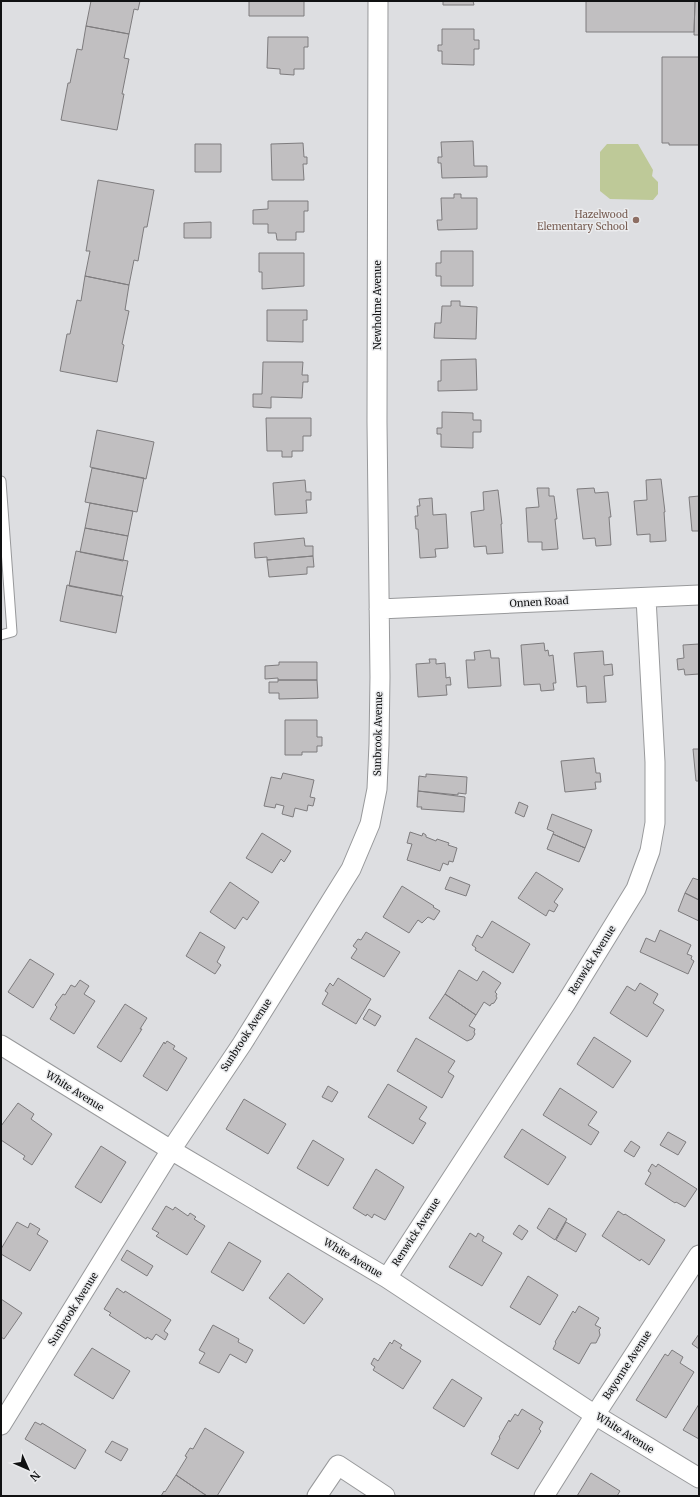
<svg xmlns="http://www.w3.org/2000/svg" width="700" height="1497" viewBox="0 0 700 1497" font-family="Merriweather,serif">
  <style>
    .green { fill: #bec998 }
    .building { fill: #c1bfc1; stroke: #7e7c7e }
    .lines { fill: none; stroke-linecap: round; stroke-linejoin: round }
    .lane-casing { stroke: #98999b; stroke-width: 11 }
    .street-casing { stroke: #98999b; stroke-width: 21 }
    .lane { stroke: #fff; stroke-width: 9 }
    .street { stroke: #fff; stroke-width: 19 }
    .education-dot { fill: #8d6e63; stroke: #ebecee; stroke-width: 1.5 }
    .labels { text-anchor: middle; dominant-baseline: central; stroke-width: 3; stroke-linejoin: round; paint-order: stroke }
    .education-label { font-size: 10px; fill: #785e54; stroke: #ebecee; text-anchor: end }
    .street-label { font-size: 10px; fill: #101112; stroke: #ebecee }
  </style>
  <rect width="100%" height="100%" fill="#dddee1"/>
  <path class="green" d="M607,144H638L653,170L652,176L658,182V194L653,200L610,199L600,191V152Z"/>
  <path class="building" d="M91,1H140L138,10L134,9L129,34L86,26Z
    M249,1H304V16H249Z
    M443,1H473L474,5H443Z
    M586,1H695L694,32H586Z
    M695,1H699V35H694Z
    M86,26L129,34L124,58L129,59L122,94H124L117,130L61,120L68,83H70L77,49L82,50Z
    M442,29H474V40H479V49H474V65L442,64V51H438V45H442Z
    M268,37H308V47H304V69H294V75L280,74V69L267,68Z
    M662,57H699V145H669V143H662Z
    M473,141L474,166H487V177L442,178L441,163H438V157H442L441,142Z
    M303,143L304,157H307V164H303L304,180H272L271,144Z
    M195,144H221V172H195Z
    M98,180L154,190L147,227H144L138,261L134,260L129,285L85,276L90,251H86Z
    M454,194H461V198H477V229L438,230L437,220H442L441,198H454Z
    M268,201H308V211H304V232H296V240H277L276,233H268V224H253V210L268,209Z
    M211,222V238H184V223Z
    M441,251H473V286H441V276H436V263H441Z
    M259,253H304V286L262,289V272H259Z
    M85,276L129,285L125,310L129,311L122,344L124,345L117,382L60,371L67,334H70L77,300L81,301Z
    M451,301H460V306L477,307L476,339L434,338L435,323H441L442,306H451Z
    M267,310H307V320H303V342L267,341Z
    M476,359L477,390L438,391V381H441V360Z
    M263,362H303L302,375H308V382H303L302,398L271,397V408L253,407V394H262Z
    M442,412L473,413V420H481V432H473V448L441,447V434H437V428H442Z
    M266,418H311V436H303V451H292V457H282V451H267Z
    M97,430L154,442L146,479L90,467Z
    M92,468L144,478L137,512L85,502Z
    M661,479L665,512H664L666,541L650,542V534L637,535L634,501L647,500L646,480Z
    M305,480L306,492H311V500H306L307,513L275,515L273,483Z
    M537,488H549V496H554L557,519H555L558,549L542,550V542H528L526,508L539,507Z
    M594,488L595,493L608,492L611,517H609L611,545L596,546L595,538L583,539L577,489Z
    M498,490L502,524H501L503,553L487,554L486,546L474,547L471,512L484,510L483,492Z
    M699,496V531H692L689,497Z
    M432,498L433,515L446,514L448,548L435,549L436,557L420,558L418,529H416L415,516H418L417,506H420L419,499Z
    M90,503L133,511L128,536L85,528Z
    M85,528L128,536L123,561L80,552Z
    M304,538L305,546H313V556L267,560V557L255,558L254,543Z
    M76,551L128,561L121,596L69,586Z
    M313,556L314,567H307V574L269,577L267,560Z
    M67,585L123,596L116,633L60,621Z
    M544,643L545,651L548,650L549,656L553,655L556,683H553L554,690L541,691L540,684L524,685L521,645Z
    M699,644V674L685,675L684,669L678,670L677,659L684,658L683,645Z
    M490,650L491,658H499L501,686L468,688L466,660H475L474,652Z
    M603,651L604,665L612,664L613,675L604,676L606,702L587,703L586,686L577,687L574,653Z
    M429,659H436V664L445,663L446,678L450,677L451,685H446L447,695L418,697L416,664L430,663Z
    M279,662H317V680H278V678L265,679V666L279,665Z
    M278,680H317L318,698L279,699V693H269V682H278Z
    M285,720H317V737H322V746H317V752H302V755H285Z
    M693,749H699V781H696Z
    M594,758L596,773H600L601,782H595L596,789L565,792L561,761Z
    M283,773L314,780L310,797L315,798L313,806L308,805L307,811L295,808L293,817L282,814L284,806L276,804L275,808L264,806L271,777L281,779Z
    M426,774L467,777L466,794L458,793V795L418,791L419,776L426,777Z
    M418,791L465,797L464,812L421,809L422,807H417Z
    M519,802L528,806L524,817L515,813Z
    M552,814L592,830L585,848L553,834L554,832L547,829Z
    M410,832L422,836L423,833L426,835V837L436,841L437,839L449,843L448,845L457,848L453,862L449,861L448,865L443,863L440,871L407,860L412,844L407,843Z
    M262,833L291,851L284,862L281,859L272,873L246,858Z
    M553,834L585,848L579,862L547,849Z
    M536,872L563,889L554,902L558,905L554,912L549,910L546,916L518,898Z
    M450,877L470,885L466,896L445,889Z
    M693,878L699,880V900L685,893Z
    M230,882L259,902L247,920L243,917L235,929L210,912Z
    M402,886L434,906L433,907L440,911L434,920L428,917L422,923L418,920L409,933L383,917Z
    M685,893L699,900V921L678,911Z
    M492,921L530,944L513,973L475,950L476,948L472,945L477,935L482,938Z
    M660,930L691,945L687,954L692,956L691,959L694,961L688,974L640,952L646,938L655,942Z
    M200,932L225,947L217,962L221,965L215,974L186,956Z
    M366,932L400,952L384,977L351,958L357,949L353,946L358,939L361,940Z
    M30,959L54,974L33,1008L8,992Z
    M459,970L477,981L483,971L501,983L495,992L497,994L496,996L497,998L494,1003L491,1004L490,1006L484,1002L476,1015L445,994Z
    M338,978L371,999L356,1024L322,1004L328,993L325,991L330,983L333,986Z
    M80,980L89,986L84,994L95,1001L74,1034L50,1019L57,1007L55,1005L63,994L65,995L71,985L75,987Z
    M640,983L658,994L653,1003L664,1010L647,1037L610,1013L627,986L635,991Z
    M445,994L476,1015L469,1026L475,1029L474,1032L475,1034L472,1039L467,1041L429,1018Z
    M125,1004L147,1018L140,1029H142L121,1062L97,1047Z
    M369,1009L381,1016L375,1026L363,1019Z
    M594,1037L631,1061L613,1088L577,1064Z
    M416,1038L455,1061L448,1072L454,1076L442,1098L397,1071Z
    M167,1041L175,1046L173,1049L187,1058L167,1091L143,1076L164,1042L165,1044Z
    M388,1084L427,1107L419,1119L426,1123L413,1144L368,1117Z
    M328,1086L338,1092L332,1102L322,1097Z
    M560,1088L597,1112L588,1125L599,1132L591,1145L543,1115Z
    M244,1099L286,1124L268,1154L226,1129Z
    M18,1103L34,1114L31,1119L52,1134L32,1165L23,1159L25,1156L1,1140V1126Z
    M522,1129L566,1157L548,1185L504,1157Z
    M668,1132L686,1142L678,1155L660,1145Z
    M313,1140L344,1159L328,1186L297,1168Z
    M631,1141L640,1147L634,1157L624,1151Z
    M101,1146L126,1162L101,1203L75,1187Z
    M652,1164L656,1167L658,1164L697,1189L685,1207L676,1202L675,1203L645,1184L651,1173L648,1171Z
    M376,1169L404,1187L385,1220L374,1214L372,1218L367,1214L366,1216L353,1208Z
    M166,1206L173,1210L175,1207L188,1216L190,1213L196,1217L194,1219L205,1226L187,1255L156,1236L159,1233L152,1229Z
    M549,1208L567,1219L555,1240L537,1228Z
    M618,1211L624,1215L625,1214L665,1240L649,1265L641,1259L640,1261L602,1236Z
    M17,1222L28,1228L30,1223L40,1229L37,1234L48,1241L30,1271L1,1254V1249Z
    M566,1222L586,1234L576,1252L556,1240Z
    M519,1225L528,1231L522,1240L513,1234Z
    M470,1233L476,1237L478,1233L484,1237L482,1241L502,1253L482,1286L449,1267Z
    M229,1242L261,1261L243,1291L211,1272Z
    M127,1250L153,1266L147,1276L121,1260Z
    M288,1273L323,1299L304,1324L269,1298Z
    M528,1276L558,1295L540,1325L510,1307Z
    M117,1288L124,1293L125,1291L171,1320L164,1331L168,1334L165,1340L156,1334L152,1340L147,1337L146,1339L109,1315L111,1313L104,1309Z
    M1,1299L22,1313L4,1339L1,1337Z
    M579,1306L599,1318L595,1325L601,1328L599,1330L600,1335L596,1343H591L579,1364L553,1349L556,1343L555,1342L573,1311L575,1313Z
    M213,1325L239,1339L238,1342L253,1350L246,1363L230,1354L219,1373L199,1363L205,1353L199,1350Z
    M699,1334V1349L692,1344Z
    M394,1340L402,1345L400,1348L421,1361L403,1389L373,1370L375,1367L371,1364L374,1358L378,1361L390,1342L392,1344Z
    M92,1348L130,1371L113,1399L74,1375Z
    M672,1350L683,1357L680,1363L694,1372L666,1418L636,1400L665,1354L668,1356Z
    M452,1379L482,1398L464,1427L433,1408Z
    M699,1404V1439L683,1430Z
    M522,1409L543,1422L539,1429L541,1431L518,1469L491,1454L500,1438L499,1437L509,1420L510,1422L515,1414L518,1416Z
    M35,1422L41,1425L42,1423L86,1450L75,1469L25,1439Z
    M205,1428L244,1452L217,1496H207L176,1475L187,1457L185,1456L190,1448L193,1449Z
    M112,1441L128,1449L121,1461L105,1452Z
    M591,1473L620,1491L617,1496H577Z
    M176,1475L207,1496H161L164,1491L165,1492Z"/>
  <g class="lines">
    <g class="lane-casing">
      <path id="lane" d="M1,481L12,632L1,635"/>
    </g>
    <g class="street-casing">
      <path id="street" d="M379,609L699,595
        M1,1045L171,1150L387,1278L595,1415L699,1478
        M387,1278L566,1003L636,889L650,851L655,823V762L646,598
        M1,1425L171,1150L242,1044L351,869L370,824L377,789L379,744L380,677L377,422L378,1
        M317,1496L338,1465L385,1496
        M544,1496L595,1415L699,1255"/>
    </g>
    <use href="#lane" class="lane"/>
    <use href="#street" class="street"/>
  </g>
  <circle class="education-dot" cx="636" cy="220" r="4"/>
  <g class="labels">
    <g class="education-label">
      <text x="628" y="214">Hazelwood<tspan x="628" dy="12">Elementary School</tspan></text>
    </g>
    <g class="street-label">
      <text transform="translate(377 305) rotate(-90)">Newholme Avenue</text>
      <text transform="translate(539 602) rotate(-3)">Onnen Road</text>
      <text transform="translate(378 734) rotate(-89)">Sunbrook Avenue</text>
      <text transform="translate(592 960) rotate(-58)">Renwick Avenue</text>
      <text transform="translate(246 1035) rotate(-57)">Sunbrook Avenue</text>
      <text transform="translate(75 1091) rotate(32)">White Avenue</text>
      <text transform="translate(416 1232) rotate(-57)">Renwick Avenue</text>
      <text transform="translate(353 1258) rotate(31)">White Avenue</text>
      <text transform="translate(73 1309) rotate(-58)">Sunbrook Avenue</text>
      <text transform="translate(627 1365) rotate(-57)">Bayonne Avenue</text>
      <text transform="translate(625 1433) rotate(32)">White Avenue</text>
    </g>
  </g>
  <rect width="700" height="1497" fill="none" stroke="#101112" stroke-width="4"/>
  <g transform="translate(28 1469) rotate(135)" stroke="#ebecee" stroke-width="3" paint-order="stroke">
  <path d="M0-3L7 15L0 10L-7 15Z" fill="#101112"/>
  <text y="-6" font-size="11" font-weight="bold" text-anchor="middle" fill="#101112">N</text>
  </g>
</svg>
